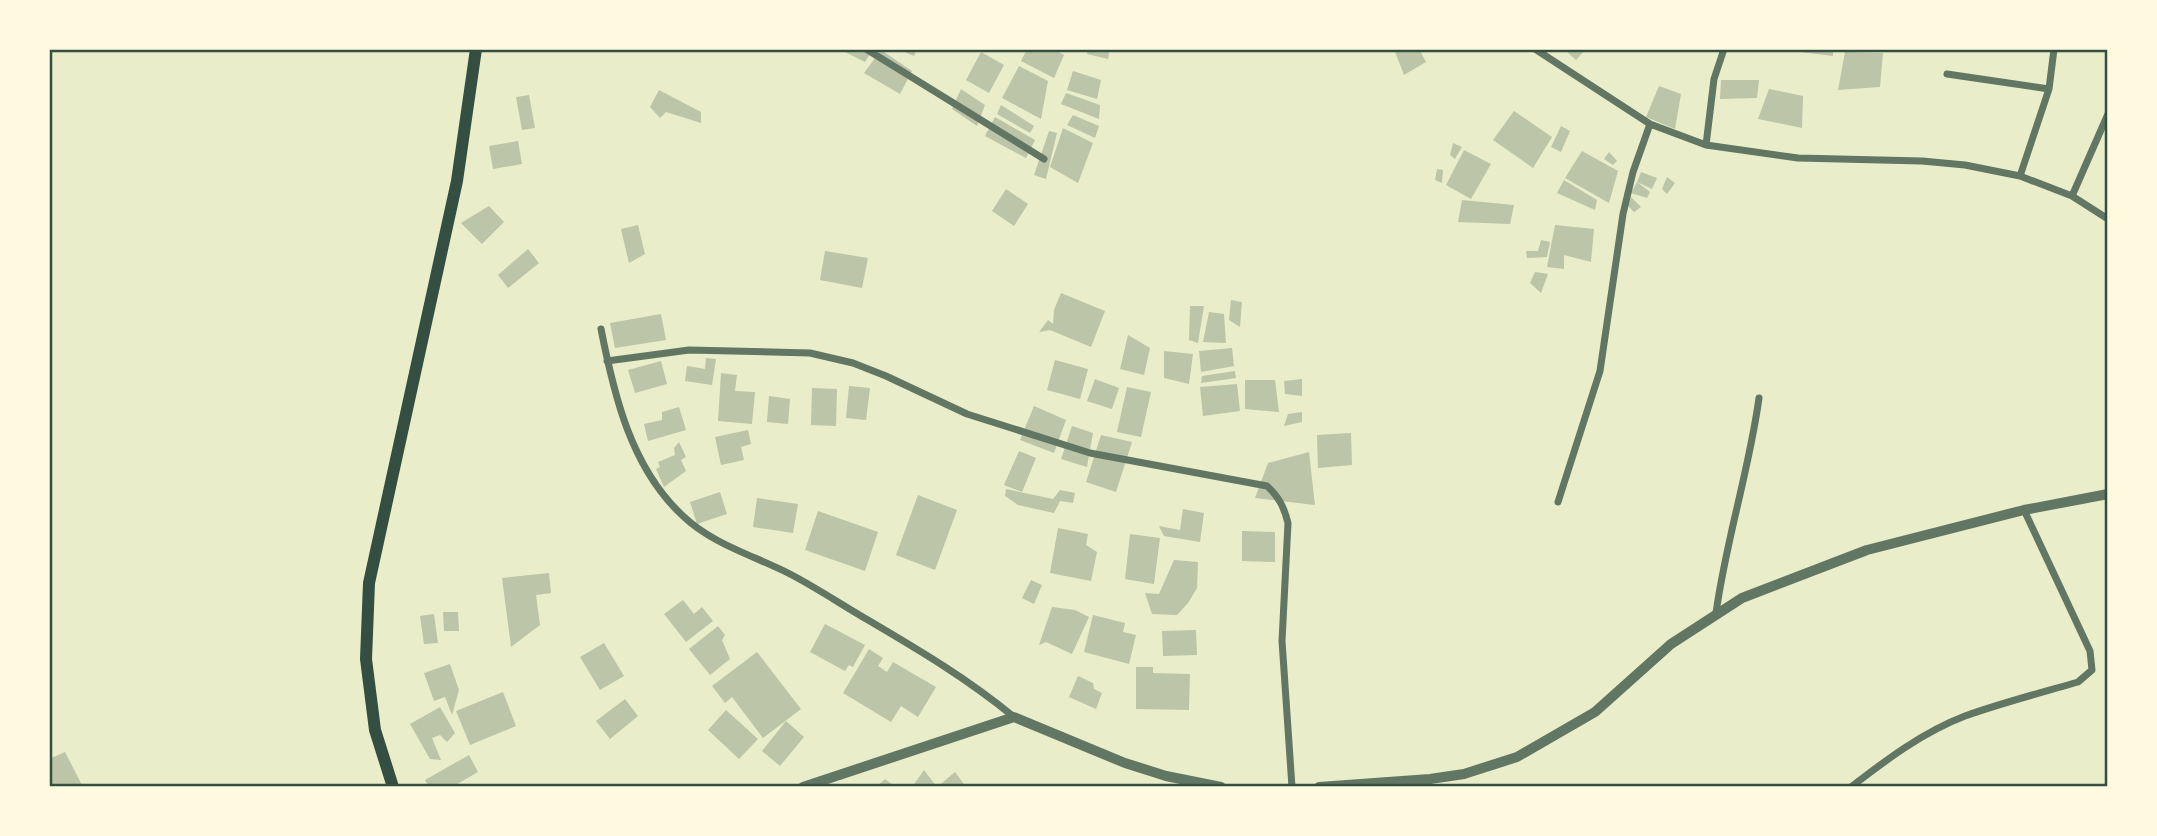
<svg xmlns="http://www.w3.org/2000/svg" width="2157" height="836" viewBox="0 0 2157 836" font-family="Spectral,serif">
  <style>
    .building { fill: #bcc5a7 }
    .lines { fill: none; stroke-linecap: round; stroke-linejoin: round }
    .minor { stroke: #617663; stroke-width: 7 }
    .tertiary { stroke: #617663; stroke-width: 10 }
    .primary { stroke: #344e41; stroke-width: 12 }
    .neatline { fill: none; stroke: #344e41; stroke-width: 2.5 }
  </style>
  <rect width="100%" height="100%" fill="#e9edc9"/>
  <path class="building" d="M839,49H873L865,62Z
    M897,49H917L914,56Z
    M1027,49H1054L1064,55L1054,78L1021,61Z
    M1088,49H1110L1108,59L1087,54Z
    M1394,49H1419L1426,62L1404,75Z
    M1564,49H1586L1576,60Z
    M1801,49H1833V56L1800,52Z
    M881,50L912,71L900,94L864,73Z
    M981,52L1004,65L989,93L966,80Z
    M1845,52L1883,53L1880,87L1838,90Z
    M1019,66L1048,81L1041,119L1002,98Z
    M1073,71L1101,80L1097,99L1067,90Z
    M1721,80H1759L1757,98L1720,99Z
    M1659,86L1681,94L1675,129L1646,117Z
    M961,89L985,105L977,126L952,109Z
    M1769,89L1803,96L1802,128L1758,119Z
    M659,90L701,112V123L666,112L660,118L650,107Z
    M1066,93L1100,105L1099,119L1061,104Z
    M529,95L535,128L522,130L516,97Z
    M1001,105L1034,126L1030,133L997,114Z
    M1514,111L1552,137L1533,168L1493,140Z
    M1073,115L1099,126L1095,138L1067,125Z
    M995,117L1035,140L1026,158L985,136Z
    M1561,126L1570,131L1561,152L1551,147Z
    M1063,128L1093,143L1078,183L1050,167Z
    M1049,131L1057,133L1046,179L1034,175Z
    M518,141L522,164L493,169L489,146Z
    M1453,143L1462,147L1455,159L1450,155Z
    M1464,150L1491,164L1471,199L1446,185Z
    M1582,151L1618,171L1609,203L1565,178Z
    M1609,152L1617,161L1613,165L1604,159Z
    M1437,169L1443,170L1442,183L1435,180Z
    M1641,172L1657,178L1652,189L1637,182Z
    M1667,177L1675,183L1667,194L1662,189Z
    M1564,180L1597,200L1595,210L1557,193Z
    M1637,182L1650,192L1647,198L1631,193Z
    M1006,189L1028,204L1014,226L992,211Z
    M1631,197L1641,207L1634,212L1628,206Z
    M1462,200L1514,205L1510,224L1458,222Z
    M489,206L504,222L482,244L461,223Z
    M638,225L645,254L629,263L621,229Z
    M1555,225L1594,229L1591,262L1564,255V269L1547,267Z
    M1541,240L1550,242L1547,257L1527,258L1526,251H1538Z
    M528,249L539,263L508,288L498,275Z
    M825,251L868,258L862,288L820,280Z
    M1535,272L1548,274L1541,293L1530,283Z
    M1061,293L1105,311L1091,347L1050,330L1039,332L1048,320L1053,324L1054,310Z
    M1231,300L1242,302L1240,327L1229,320Z
    M1190,306H1204L1198,343L1189,340Z
    M1209,312L1224,314L1226,343L1203,342Z
    M661,314L666,340L615,348L610,323Z
    M1128,335L1150,348L1144,375L1120,369Z
    M1232,348L1234,366L1201,372L1199,351Z
    M1164,351L1193,354L1189,384L1164,378Z
    M706,358L716,359L712,385L685,381L687,366L705,369Z
    M1055,360L1088,369L1080,399L1047,390Z
    M661,361L667,384L635,393L628,370Z
    M1235,371L1236,378L1201,383L1202,376Z
    M721,373L737,375L735,391L755,392L752,424L718,421Z
    M1095,379L1119,388L1112,409L1087,401Z
    M1302,379V396L1285,394L1284,381Z
    M1245,380H1275L1279,412L1245,409Z
    M1237,384L1240,411L1203,416L1200,387Z
    M849,386L870,388L866,420L846,418Z
    M1127,387L1151,392L1141,437L1117,432Z
    M812,388L837,389L836,426L811,425Z
    M769,396L790,399L788,424L767,422Z
    M1034,406L1066,420L1054,453L1020,440Z
    M679,407L686,430L648,441L644,424L662,420V412Z
    M1302,412V422L1284,426L1288,414Z
    M1072,426L1093,433L1087,467L1061,459Z
    M748,430L751,444L741,447L744,460L721,465L715,437Z
    M1351,433L1352,465L1318,468L1317,435Z
    M1101,435L1132,442L1116,492L1086,482Z
    M679,442L686,457L681,460L686,471L664,487L656,469L660,467L658,462L675,455L674,448Z
    M1019,451L1036,458L1022,492L1004,485Z
    M1309,452L1315,505L1255,498L1268,463Z
    M1006,489L1053,499L1060,490L1075,493L1073,503L1060,501L1054,513L1018,505L1005,496Z
    M720,492L727,514L697,524L690,502Z
    M918,495L957,510L935,570L896,555Z
    M757,498L798,504L793,533L753,527Z
    M1183,509L1204,513L1200,542L1164,536L1159,526L1180,530Z
    M818,511L878,532L865,571L805,550Z
    M1058,528L1088,534L1086,545L1097,552L1091,581L1050,573Z
    M1242,531L1275,532V562L1242,561Z
    M1130,534L1160,538L1154,584L1125,579Z
    M1174,560L1198,562L1197,588L1188,603L1177,615L1152,614L1145,593L1159,594Z
    M549,573L551,593L536,595L540,625L511,647L502,578Z
    M1031,580L1042,585L1034,604L1022,598Z
    M683,600L694,614L702,607L713,621L686,642L664,614Z
    M1052,607L1075,610L1089,617L1072,654L1046,642L1039,645Z
    M443,612H458L459,631H444Z
    M434,614L438,643L424,644L420,616Z
    M1093,615L1125,623L1123,632L1136,635L1129,664L1084,652Z
    M825,624L865,645L853,667L849,665L845,671L810,652Z
    M718,626L725,635L722,640L730,659L710,675L689,649Z
    M1196,630L1197,655L1163,656L1162,631Z
    M604,643L624,676L600,690L580,657Z
    M869,649L883,658L878,666L887,672L893,662L936,687L918,717L901,706L891,722L843,693Z
    M757,652L801,709L763,738L732,697L725,703L712,686Z
    M450,664L459,690L452,715L445,697L434,701L424,673Z
    M1136,667H1153V673L1190,674L1189,710L1136,709Z
    M1078,676L1093,683L1094,689L1102,693L1096,709L1069,697Z
    M503,692L516,726L470,745L456,711Z
    M625,699L638,716L610,739L596,721Z
    M440,707L455,733L447,742L440,735L432,738L441,760L430,759L410,724Z
    M726,710L758,739L739,759L708,730Z
    M786,721L804,737L780,766L762,751Z
    M65,752L83,787H49V759Z
    M469,755L478,772L452,787H429L425,780Z
    M924,770L937,787L955,772L966,787H912Z
    M885,779L896,787H876Z"/>
  <g class="lines">
    <path class="minor" d="M866,49L1044,159
      M1535,49L1650,124L1706,145L1798,158L1922,161L1965,165L2020,176L2072,196L2108,219
      M1947,74L2049,89
      M1706,145L1714,79L1724,49
      M2020,176L2049,89L2054,49
      M2072,196L2108,114
      M601,329C614,395 631,468 683,516C712,544 755,556 790,574C817,588 842,605 868,620C919,650 968,679 1014,717
      M607,361L689,350L810,353L853,363L886,376L967,414L1090,453L1267,486C1279,497 1284,507 1288,523L1282,641L1292,787
      M1558,502L1600,371L1623,214L1633,172L1650,124
      M1716,613C1726,540 1749,471 1759,398
      M1851,787C1886,760 1923,732 1965,716C2001,703 2040,693 2078,682L2092,670L2090,651L2024,510"/>
    <path class="tertiary" d="M803,787L1014,717L1125,763L1166,776L1221,787
      M1319,787L1430,779L1464,774L1517,757L1595,712L1671,644L1742,598L1867,550L2024,510L2108,494"/>
    <path class="primary" d="M393,787L375,730L366,659L369,583L457,181L476,49"/>
  </g>
  <rect width="2157" height="836" fill="none" stroke="#fefae0" stroke-width="102"/>
  <rect x="51" y="51" width="2055" height="734" class="neatline"/>
</svg>
